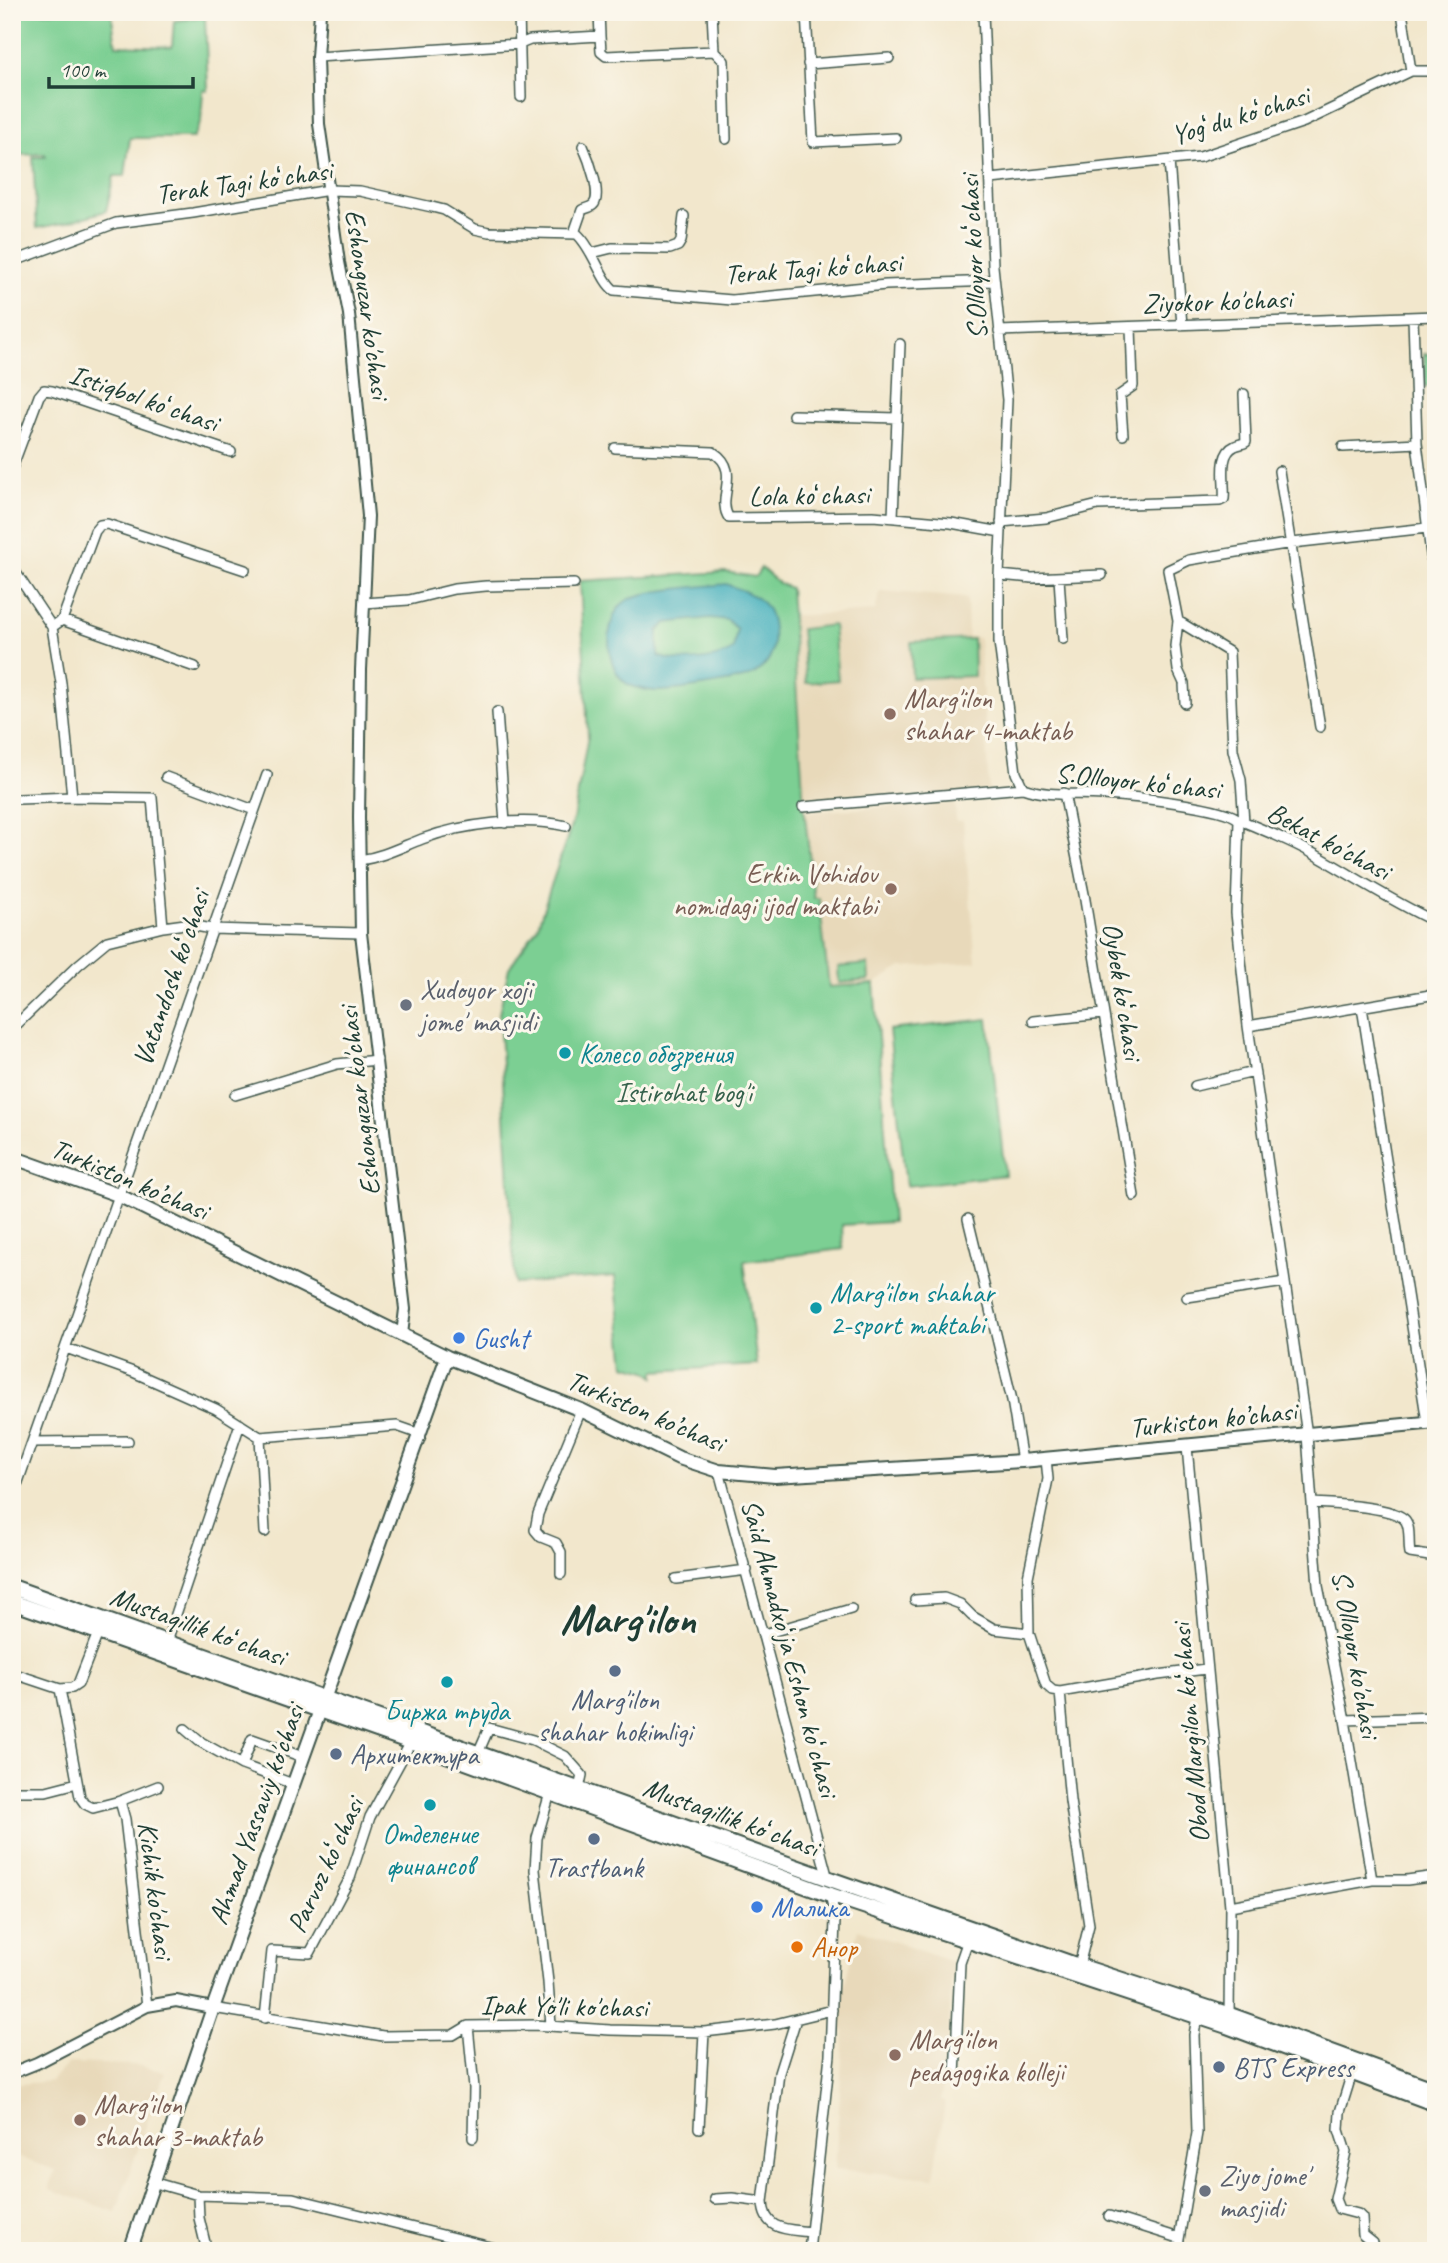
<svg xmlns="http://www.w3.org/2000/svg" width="1448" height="2263" viewBox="0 0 1448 2263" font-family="Caveat,sans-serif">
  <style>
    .built { fill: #e8d9ba }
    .green { fill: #7bcf93; stroke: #4d8664; stroke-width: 2 }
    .water { fill: #3faebb; stroke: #2f7678; stroke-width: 2; fill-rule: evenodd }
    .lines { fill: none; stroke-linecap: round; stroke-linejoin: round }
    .minor-casing { stroke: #3f564b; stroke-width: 12 }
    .tertiary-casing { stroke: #3f564b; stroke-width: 14 }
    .secondary-casing { stroke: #3f564b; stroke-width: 16 }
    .primary-casing { stroke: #3f564b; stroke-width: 18 }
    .minor { stroke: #fff; stroke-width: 9 }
    .tertiary { stroke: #fff; stroke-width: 10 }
    .secondary { stroke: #fff; stroke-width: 12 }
    .primary { stroke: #fff; stroke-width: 14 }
    .education-dot { fill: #8d6e63; stroke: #fbf7ec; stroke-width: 2.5 }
    .worship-dot { fill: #6b7280; stroke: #fbf7ec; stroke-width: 2.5 }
    .culture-dot { fill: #0f9aa8; stroke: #fbf7ec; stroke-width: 2.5 }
    .shop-dot { fill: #3f7fe0; stroke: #fbf7ec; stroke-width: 2.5 }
    .service-dot { fill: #5c6f8a; stroke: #fbf7ec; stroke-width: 2.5 }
    .food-dot { fill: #e8710a; stroke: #fbf7ec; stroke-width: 2.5 }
    .labels { text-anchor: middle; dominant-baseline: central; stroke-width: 6; stroke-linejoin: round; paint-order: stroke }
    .street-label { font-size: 28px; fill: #1f3d34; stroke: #fbf7ec }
    .education-label { font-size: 28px; fill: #785e54; stroke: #fbf7ec; text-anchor: start }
    .worship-label { font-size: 28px; fill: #5b616d; stroke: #fbf7ec; text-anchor: start }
    .culture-label { font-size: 28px; fill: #0d838f; stroke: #fbf7ec; text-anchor: start }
    .park-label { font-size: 28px; fill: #36624c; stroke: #fbf7ec }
    .shop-label { font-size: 28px; fill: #366cbe; stroke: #fbf7ec; text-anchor: start }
    .service-label { font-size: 28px; fill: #4e5e75; stroke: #fbf7ec }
    .food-label { font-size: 28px; fill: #c56008; stroke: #fbf7ec; text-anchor: start }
    .town-label { font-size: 42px; font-weight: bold; fill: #1f3d34; stroke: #fbf7ec }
  </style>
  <rect width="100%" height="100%" fill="#fbf7ec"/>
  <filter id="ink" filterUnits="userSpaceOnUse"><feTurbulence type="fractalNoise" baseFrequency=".0143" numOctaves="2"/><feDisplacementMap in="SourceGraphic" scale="14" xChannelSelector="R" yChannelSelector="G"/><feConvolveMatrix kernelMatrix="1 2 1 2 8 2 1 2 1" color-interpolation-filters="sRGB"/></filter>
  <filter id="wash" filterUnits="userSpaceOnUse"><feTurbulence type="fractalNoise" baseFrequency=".00686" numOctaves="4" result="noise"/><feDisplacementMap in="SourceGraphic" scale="28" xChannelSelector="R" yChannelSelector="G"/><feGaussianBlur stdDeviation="1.57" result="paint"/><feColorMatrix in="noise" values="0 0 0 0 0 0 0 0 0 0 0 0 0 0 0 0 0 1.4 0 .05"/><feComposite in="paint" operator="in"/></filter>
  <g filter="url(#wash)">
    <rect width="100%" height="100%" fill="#f2e7cc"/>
    <path class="built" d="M880,591L967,598L968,636L979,638L989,791L801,803L790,616L875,611Z
      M955,803L956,821H963L976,962L902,967L874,984L829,987L819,898L814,899L805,812Z
      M858,1929L952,1962L947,2081L943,2082L941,2101L945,2102L934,2178L835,2169L844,2030L834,2029Z
      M69,2063L136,2065L165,2072L116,2212L49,2189L56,2170L12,2155V2085L51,2081Z"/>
    <path class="green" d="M12,12H111L116,45L172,47L174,21L205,17L208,91L203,90L201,121L193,138H130L125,176H114L106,211L64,223L37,228L33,157H46L45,154L12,155Z
      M1424,354H1436V387H1425Z
      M761,568L780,584L790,588L804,807L814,898H819L829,987L874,984L892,1222L842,1225L843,1249L744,1261L757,1365L655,1371V1377L647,1371L625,1365L615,1276L515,1284L499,1014L509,968L537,928L573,820L588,736L580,581L726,572L755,577Z
      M833,625L838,680L806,683L801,629Z
      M973,639L974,676L912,678L911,642Z
      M868,964L869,980L839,983L838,967Z
      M988,1019L1005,1175L906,1186L889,1030Z"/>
    <path class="water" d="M726,584C738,589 753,593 763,603C775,614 776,646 769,659C766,664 759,671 754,674C745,681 668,692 655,691C647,690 637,689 629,685C604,671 602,617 626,601C644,589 702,587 726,584ZM710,618L727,620L737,629L733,650C714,661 678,664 658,656V631L666,623Z"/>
  </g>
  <g filter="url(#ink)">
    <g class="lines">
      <g class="minor-casing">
        <path id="minor" d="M519,12L521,97
          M599,12L600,36
          M806,12L813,142L896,138
          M983,12L993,266L1007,400L999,575V642L1016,773L1023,788C1048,797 1076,793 1103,795C1126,796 1227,806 1239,820L1236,913L1248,1026L1307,1435L1318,1586L1345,1720L1372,1880
          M1402,12L1411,71
          M714,51L724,61L726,139
          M317,57L520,44L530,40L600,36L601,52L606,56L714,51L712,12
          M808,64L889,58
          M1169,161L1182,325
          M991,179L1200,157L1304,122L1411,71H1436
          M574,233L582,210C585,208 590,208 593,205C603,196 588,157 583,146
          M592,253L612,248L670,249L678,246L681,241L684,216
          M12,262L116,223L193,213L329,190L360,191L432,207L444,210L475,229L489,232L577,234C593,248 601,281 614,290L732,300L886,285L994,281
          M1413,317L1417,443L1436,594
          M999,331L1436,316
          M793,415L897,418
          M1123,435L1120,395L1133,386L1131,327
          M1343,447L1417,443
          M615,448L713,452C743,471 715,498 729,518L873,516L951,523L1001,532
          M12,468L39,396L44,390L52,391L231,452
          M1279,471L1320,727
          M893,517L900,344
          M1001,522L1046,518L1098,505L1220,501L1224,499C1226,484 1217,454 1235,446C1239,444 1243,444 1246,442L1244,394
          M12,567L52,627L61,683L72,797L152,798L163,927
          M999,575L1032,578L1102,575
          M1059,578L1063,639
          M364,603L409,600L454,589L486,586L574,584
          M62,620L195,667
          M1178,621L1229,652L1233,750L1241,780L1244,822
          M52,627L62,620L95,531L100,525L107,524L245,570
          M1185,703L1184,683L1178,670L1175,646L1178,621L1168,570L1189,560L1292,543L1427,528
          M497,712L505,823
          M166,777L254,810
          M1064,793L1084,894L1134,1196
          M19,799L72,797
          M803,807L1023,788
          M1240,820C1265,831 1290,840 1314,854C1355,877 1393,902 1436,922
          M360,860C382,857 401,847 422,839C462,824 524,816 566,826
          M1362,1007L1427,1422
          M1033,1021L1103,1014
          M1248,1026L1436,994
          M12,1029L78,965L107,941L163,927L185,924L212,929L361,933
          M1195,1086L1254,1072
          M235,1095L337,1064L377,1060
          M968,1219L1012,1400L1022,1461
          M1187,1297L1285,1282
          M66,1348L133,1372L216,1409L260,1437L397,1426L420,1434
          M260,1437L265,1532
          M32,1442L128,1441
          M1187,1447L1230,1906L1229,2018
          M1046,1459L1048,1479L1028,1577L1029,1633L1046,1685L1053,1691L1060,1692L1070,1801L1089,1925L1079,1966
          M719,1471L828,1879
          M12,1499L267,775
          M1312,1503C1331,1504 1393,1506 1405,1520C1411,1527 1408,1544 1410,1553L1436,1557
          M561,1574V1552L556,1543L541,1537L535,1530L538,1514L581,1410
          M676,1579L747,1570
          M915,1600L944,1598L960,1604L972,1616L994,1629L1029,1633
          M98,1633L78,1684L72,1688L60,1689L80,1797L85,1804L93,1808L120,1801L125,1819L147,2006
          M764,1634L851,1609
          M167,1641L240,1424
          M12,1673L60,1689
          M1060,1692L1158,1675L1206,1669
          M1345,1720L1436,1717
          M185,1729L199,1741L242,1765
          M478,1753L489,1728L533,1740L565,1756L582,1775L579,1789
          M293,1784L242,1765L252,1739L303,1757
          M12,1791H46L77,1783
          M550,1793L537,1838L535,1870L548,1982L551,2026
          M120,1801L158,1786
          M1230,1906L1372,1880H1407L1436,1876
          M213,2008L383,2036L453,2035L468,2026L534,2025L610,2030L704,2032L775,2024L832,2010
          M265,2018L272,1951L310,1953L350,1878L370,1817L411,1742
          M796,2019L779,2073L763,2202C764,2231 787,2229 810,2232
          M468,2026L474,2088L473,2138
          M1352,2073L1340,2112L1339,2130L1346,2152L1335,2199L1339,2209L1358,2214L1362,2218L1363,2235L1373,2243
          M955,2077L960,1963L968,1940
          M699,2128L704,2032
          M152,2182L198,2195L293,2198L507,2251
          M198,2195L199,2218L207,2251
          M715,2199L732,2198L763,2202
          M1109,2216L1179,2238
          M809,2251L830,2055L835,1920L830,1892
          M1177,2251L1197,2133L1194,2035L1197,2017"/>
      </g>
      <g class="tertiary-casing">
        <path id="tertiary" d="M320,12L317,57L319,124L339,262L349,314L368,516L361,670L359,818L361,933L405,1309L402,1335
          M12,2073L37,2063L147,2006L176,2001L213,2008"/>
      </g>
      <g class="secondary-casing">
        <path id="secondary" d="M12,1157L118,1195L447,1357L581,1410L679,1458L719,1471L775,1476L1022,1461L1436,1422
          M130,2251L213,2008L447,1357"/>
      </g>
      <g class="primary-casing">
        <path id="primary" d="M12,1587L827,1878L1073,1964L1230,2015L1436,2090
          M12,1602L411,1742L830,1895L1227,2026L1436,2104"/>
      </g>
      <use href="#minor" class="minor"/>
      <use href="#tertiary" class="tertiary"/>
      <use href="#secondary" class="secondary"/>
      <use href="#primary" class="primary"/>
    </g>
  </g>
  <g class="education-dot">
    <circle cx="890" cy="714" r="7"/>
    <circle cx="891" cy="889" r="7"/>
    <circle cx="895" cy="2055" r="7"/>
    <circle cx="80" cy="2120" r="7"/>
  </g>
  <g class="worship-dot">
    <circle cx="406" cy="1005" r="7"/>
    <circle cx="1205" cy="2191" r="7"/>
  </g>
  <g class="culture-dot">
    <circle cx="565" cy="1053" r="7"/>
    <circle cx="816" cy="1308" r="7"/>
    <circle cx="447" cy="1682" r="7"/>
    <circle cx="430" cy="1805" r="7"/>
  </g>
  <g class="shop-dot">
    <circle cx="459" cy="1338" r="7"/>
    <circle cx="757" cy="1907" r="7"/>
  </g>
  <g class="service-dot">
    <circle cx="615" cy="1671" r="7"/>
    <circle cx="336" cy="1754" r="7"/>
    <circle cx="594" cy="1839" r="7"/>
    <circle cx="1219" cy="2067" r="7"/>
  </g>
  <circle class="food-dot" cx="797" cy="1947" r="7"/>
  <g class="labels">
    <g class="street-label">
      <text transform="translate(1240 115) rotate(-17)">Yogʻdu koʻchasi</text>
      <text transform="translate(244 182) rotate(-8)">Terak Tagi koʻchasi</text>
      <text transform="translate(973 257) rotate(-93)">S.Olloyor koʻchasi</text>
      <text transform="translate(813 268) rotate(-4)">Terak Tagi koʻchasi</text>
      <text transform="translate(1217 301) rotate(-2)">Ziyokor ko'chasi</text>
      <text transform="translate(368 304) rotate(82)">Eshonguzar ko'chasi</text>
      <text transform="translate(144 398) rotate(19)">Istiqbol koʻchasi</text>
      <text transform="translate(809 495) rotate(-1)">Lola koʻchasi</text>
      <text transform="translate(1138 781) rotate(6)">S.Olloyor koʻchasi</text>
      <text transform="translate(1329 841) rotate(28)">Bekat ko'chasi</text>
      <text transform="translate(171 978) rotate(-71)">Vatandosh koʻchasi</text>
      <text transform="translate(1123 991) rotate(81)">Oybek koʻchasi</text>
      <text transform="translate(359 1101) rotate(-97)">Eshonguzar ko'chasi</text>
      <text transform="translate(130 1179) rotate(23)">Turkiston ko’chasi</text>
      <text transform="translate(646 1411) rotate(23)">Turkiston ko’chasi</text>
      <text transform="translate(1213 1419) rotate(-6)">Turkiston ko’chasi</text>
      <text transform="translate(198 1626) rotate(20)">Mustaqillik koʻchasi</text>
      <text transform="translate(790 1648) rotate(75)">Said Ahmadxoʻja Eshon koʻchasi</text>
      <text transform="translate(1356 1654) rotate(80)">S. Olloyor ko'chasi</text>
      <text transform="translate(1190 1733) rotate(-95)">Obod Margilon koʻchasi</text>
      <text transform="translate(256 1814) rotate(-70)">Ahmad Yassaviy ko'chasi</text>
      <text transform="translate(731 1817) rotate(20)">Mustaqillik koʻchasi</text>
      <text transform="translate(325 1865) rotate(-65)">Parvoz koʻchasi</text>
      <text transform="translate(156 1890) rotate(83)">Kichik ko'chasi</text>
      <text transform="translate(564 2006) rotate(1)">Ipak Yo'li ko'chasi</text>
    </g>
    <g class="education-label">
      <text x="904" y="698">Marg'ilon<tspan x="904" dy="32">shahar 4-maktab</tspan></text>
      <text x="877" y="873" text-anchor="end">Erkin Vohidov<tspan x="877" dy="32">nomidagi ijod maktabi</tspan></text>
      <text x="909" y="2039">Marg'ilon<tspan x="909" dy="32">pedagogika kolleji</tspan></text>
      <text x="94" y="2104">Marg'ilon<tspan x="94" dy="32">shahar 3-maktab</tspan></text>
    </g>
    <g class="worship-label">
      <text x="420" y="989">Xudoyor xoji<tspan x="420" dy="32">jome' masjidi</tspan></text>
      <text x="1219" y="2175">Ziyo jome'<tspan x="1219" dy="32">masjidi</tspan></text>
    </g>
    <g class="culture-label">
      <text x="579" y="1053">Колесо обозрения</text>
      <text x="830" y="1292">Marg'ilon shahar<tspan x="830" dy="32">2-sport maktabi</tspan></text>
      <text x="447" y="1710" text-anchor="middle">Биржа труда</text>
      <text x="430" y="1833" text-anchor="middle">Отделение<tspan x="430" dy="32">финансов</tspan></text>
    </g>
    <g class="park-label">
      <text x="684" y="1092">Istirohat bog'i</text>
    </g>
    <g class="shop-label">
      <text x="473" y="1338">Gusht</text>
      <text x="771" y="1907">Малика</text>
    </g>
    <g class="service-label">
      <text x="615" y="1699">Marg'ilon<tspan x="615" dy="32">shahar hokimligi</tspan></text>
      <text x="350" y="1754" text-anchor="start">Архитектура</text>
      <text x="594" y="1867">Trastbank</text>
      <text x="1233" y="2067" text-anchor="start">BTS Express</text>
    </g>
    <g class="food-label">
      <text x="811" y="1947">Анор</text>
    </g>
    <g class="town-label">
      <text x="628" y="1619">Marg'ilon</text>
    </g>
  </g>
  <rect width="1448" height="2263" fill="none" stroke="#fbf7ec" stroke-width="42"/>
  <path d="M49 77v10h144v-10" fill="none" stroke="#1f3d34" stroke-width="3.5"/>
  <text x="60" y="77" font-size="21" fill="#1f3d34" stroke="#fbf7ec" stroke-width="5" paint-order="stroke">100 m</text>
</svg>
